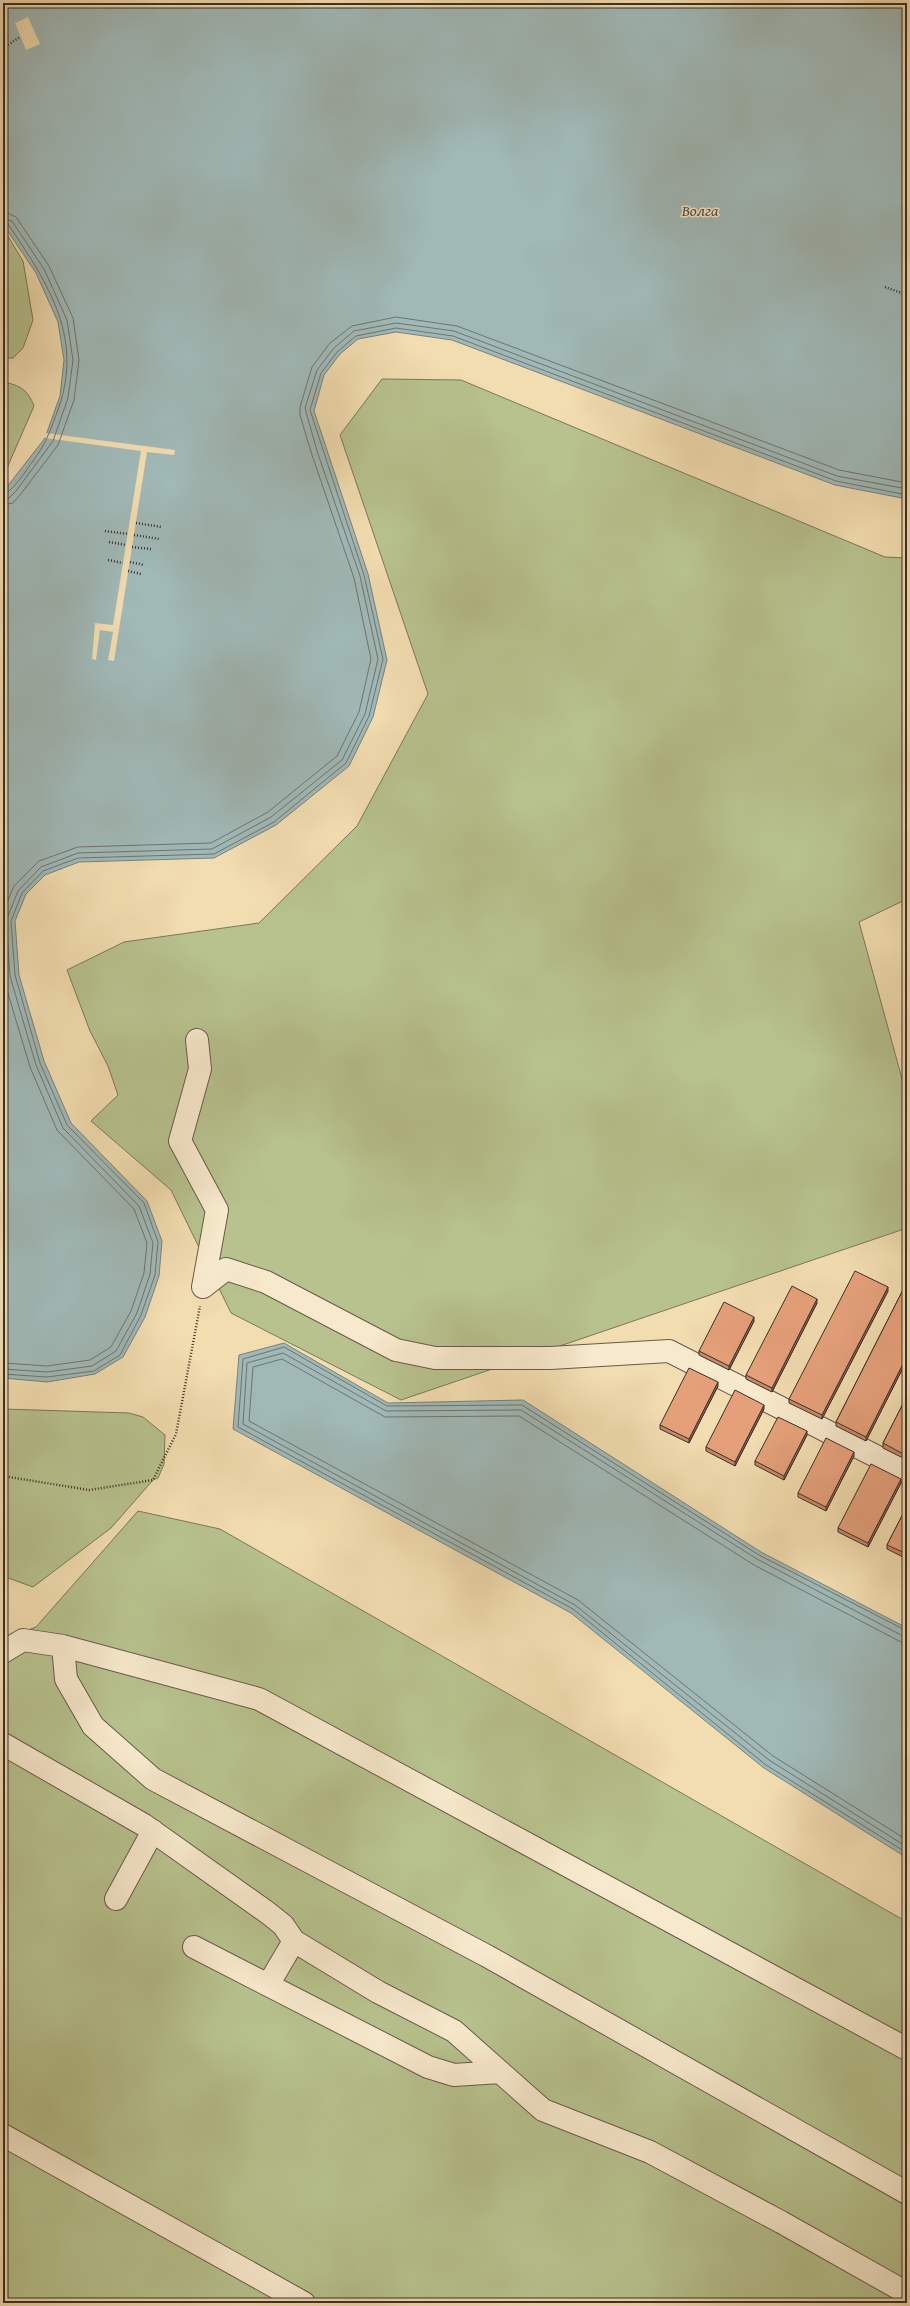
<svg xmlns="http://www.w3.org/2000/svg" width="910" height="2306" viewBox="0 0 910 2306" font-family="'Gentium Book Plus',serif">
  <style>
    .green { fill: #b7c28e; stroke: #7a785b }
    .water { fill: #a0b9b7; stroke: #78827e }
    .pier { fill: #f2ddb0 }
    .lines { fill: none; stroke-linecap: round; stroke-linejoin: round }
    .shore { stroke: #6e7470; stroke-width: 1 }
    .minor-casing { stroke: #6a5a4a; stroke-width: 24 }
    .path { stroke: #3d2f28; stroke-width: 2.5; stroke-dasharray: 1 2; stroke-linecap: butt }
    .minor { stroke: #f7e9cc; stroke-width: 22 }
    .wall { fill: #c58a69; stroke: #3d2f28 }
    .shaded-wall { fill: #a07055; stroke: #3d2f28 }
    .building { fill: #e5a07a; stroke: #3d2f28 }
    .labels { text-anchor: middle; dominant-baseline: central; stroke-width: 3; stroke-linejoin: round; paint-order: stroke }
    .water-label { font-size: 16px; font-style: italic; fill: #514b45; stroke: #f7e9cc }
  </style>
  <rect width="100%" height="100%" fill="#f2ddb0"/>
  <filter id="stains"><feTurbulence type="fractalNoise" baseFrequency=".005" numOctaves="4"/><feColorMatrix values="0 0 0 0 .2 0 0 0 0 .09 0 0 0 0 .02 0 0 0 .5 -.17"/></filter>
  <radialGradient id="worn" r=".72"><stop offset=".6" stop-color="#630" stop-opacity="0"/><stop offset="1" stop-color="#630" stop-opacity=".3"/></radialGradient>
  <path class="green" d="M3,228L23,261L33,320L23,348L13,358H3Z
    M382,379L461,380L885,557L907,558V899L859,922L907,1097V1228L401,1400L231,1313L171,1190L91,1121L118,1095L108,1066L90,1031L67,970L124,942L259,923L357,826L428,694L340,435Z
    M3,382C20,385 28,390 34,406L3,477Z
    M3,1409L129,1413L143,1417L165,1435L164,1464L158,1478L153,1480L111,1528L33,1587L3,1576Z
    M138,1511L220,1529L907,1922V2303H3V1640L36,1627Z"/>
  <path class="water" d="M3,3H907V499L835,485L452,340L396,332L358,339L340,354L324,375L314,411L368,574L387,660L373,717L349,766L276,825L214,858L79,862L45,875L26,894L15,921L19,975L44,1061L71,1123L147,1201L162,1241L159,1276L145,1317L123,1357L95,1374L47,1382L3,1378V492L45,438L60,396L64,360L58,322L36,273L3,224Z
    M284,1343L388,1403L523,1400L761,1552L907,1628V1858L764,1768L571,1613L233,1429L239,1355Z"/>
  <path class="pier" d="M28,17L40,44L26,50L15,23Z
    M45,433L175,450L174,455L147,452L114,661L108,660L113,632L100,630L96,660L92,659L95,623L113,625L141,451L45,438Z"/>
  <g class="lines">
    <path class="shore" d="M3,211L16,217L49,266L73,318L79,360L74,400L58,445L20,495L13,503L3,505
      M3,218L12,221L44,269L67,320L73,360L68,398L53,441L16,491L9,498L3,499
      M3,223L8,224C49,285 86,340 56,415C49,434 45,445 33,461C27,469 12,493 3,494
      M3,912L14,886L39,861L78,847L211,843L268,812L337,756L359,712L371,659L354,578L311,452L300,415V407L312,367L330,343L352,326L396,317L457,326L839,470L907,483
      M3,967L4,980L30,1067L57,1130L134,1209L147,1243L144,1273L131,1311L111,1347L90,1360L47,1366L3,1363
      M3,1369L47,1372L92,1366L116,1351L137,1313L150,1274L153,1243L139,1206L63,1128L36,1065L10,976L6,921L18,891L41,867L78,853L212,849L271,817L342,760L365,714L378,659L360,576L317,451L305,408L317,370L334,348L354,331L396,323L454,331L837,476L907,489
      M3,1374L47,1377L94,1371L120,1355L141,1315L155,1275L158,1242L144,1203L67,1125L40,1063L15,975L11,921L22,893L43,871L78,858L214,854L274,822L346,763L369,716L383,659L364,575L310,410L321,373L337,352L356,336L396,328L453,336L836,481L907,495
      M907,1631L759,1555L522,1405L387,1406L284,1347L243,1359L238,1427L573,1609L766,1765L907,1853
      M907,1636L901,1635L757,1559L521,1410L386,1411L283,1353L247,1363L243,1424L575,1605L769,1760L907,1847
      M907,1643L899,1641L754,1565L519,1416L385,1417L282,1359L253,1367L249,1421L578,1600L773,1756L907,1840"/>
    <g class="minor-casing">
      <path id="minor" d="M197,1040L200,1069L180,1141L217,1210L203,1287
        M203,1287L226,1269L266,1282L396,1350L435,1358H550L669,1351L907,1472
        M63,1646L66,1679L93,1726L153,1779L487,1956L907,2193
        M3,1652L23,1640L63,1646L259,1699L907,2049
        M3,1744L144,1825L268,1913L283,1925L294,1941L378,1992L454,2031L543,2110L650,2152L781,2222L907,2293
        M116,1899L153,1831
        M194,1947L428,2067L454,2075L500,2072
        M268,1985L294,1941
        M3,2135L304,2303"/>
    </g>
    <path class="path" d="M3,48L20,37
      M885,287L907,295
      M136,523L162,527
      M105,531L128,534
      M134,535L160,539
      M109,542L126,545
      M132,547L151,549
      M108,560L123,563
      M130,562L144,565
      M128,571L141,574
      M3,1476L89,1490L153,1480L176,1434L200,1306"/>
    <use href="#minor" class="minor"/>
  </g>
  <path class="wall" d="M907,926V940L903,932V928Z
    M907,1282V1360L866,1441L836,1426V1422Z
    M888,1291L822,1419L789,1403V1399Z
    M817,1303L772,1392L746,1379V1375Z
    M754,1321L729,1370L699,1355V1351Z
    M718,1386L689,1443L660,1429V1425Z
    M907,1396V1460L883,1448V1443Z
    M764,1409L735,1466L706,1451V1447Z
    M807,1435L784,1480L755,1465V1461Z
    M854,1456L826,1511L798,1497V1493Z
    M901,1483L868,1547L838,1532V1528Z
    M907,1506V1559L887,1549V1545Z"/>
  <path class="shaded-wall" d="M888,1287V1291L822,1419V1415Z
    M817,1299V1303L772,1392V1388Z
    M754,1317V1321L729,1370V1366Z
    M907,1356V1360L866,1441V1437Z
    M718,1382V1386L689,1443V1439Z
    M764,1405V1409L735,1466V1462Z
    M807,1431V1435L784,1480V1476Z
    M854,1452V1456L826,1511V1507Z
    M901,1479V1483L868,1547V1543Z"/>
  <path class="building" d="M907,926V936L903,928Z
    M855,1271L888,1287L822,1415L789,1399Z
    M907,1282V1356L866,1437L836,1422Z
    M792,1286L817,1299L772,1388L746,1375Z
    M724,1302L754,1317L729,1366L699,1351Z
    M689,1368L718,1382L689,1439L660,1425Z
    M735,1390L764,1405L735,1462L706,1447Z
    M907,1396V1456L883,1443Z
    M778,1417L807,1431L784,1476L755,1461Z
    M826,1438L854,1452L826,1507L798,1493Z
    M871,1464L901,1479L868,1543L838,1528Z
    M907,1506V1554L887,1545Z"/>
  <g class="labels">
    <g class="water-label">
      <text x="700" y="210">Волга</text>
    </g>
  </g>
  <rect width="910" height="2306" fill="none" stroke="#f2ddb0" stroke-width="16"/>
  <rect x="4" y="4" width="902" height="2298" fill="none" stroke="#3d2f28" stroke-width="2"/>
  <rect x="8" y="8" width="894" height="2290" fill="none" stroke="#3d2f28"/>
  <rect width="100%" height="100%" filter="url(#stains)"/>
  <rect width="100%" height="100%" fill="url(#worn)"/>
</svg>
